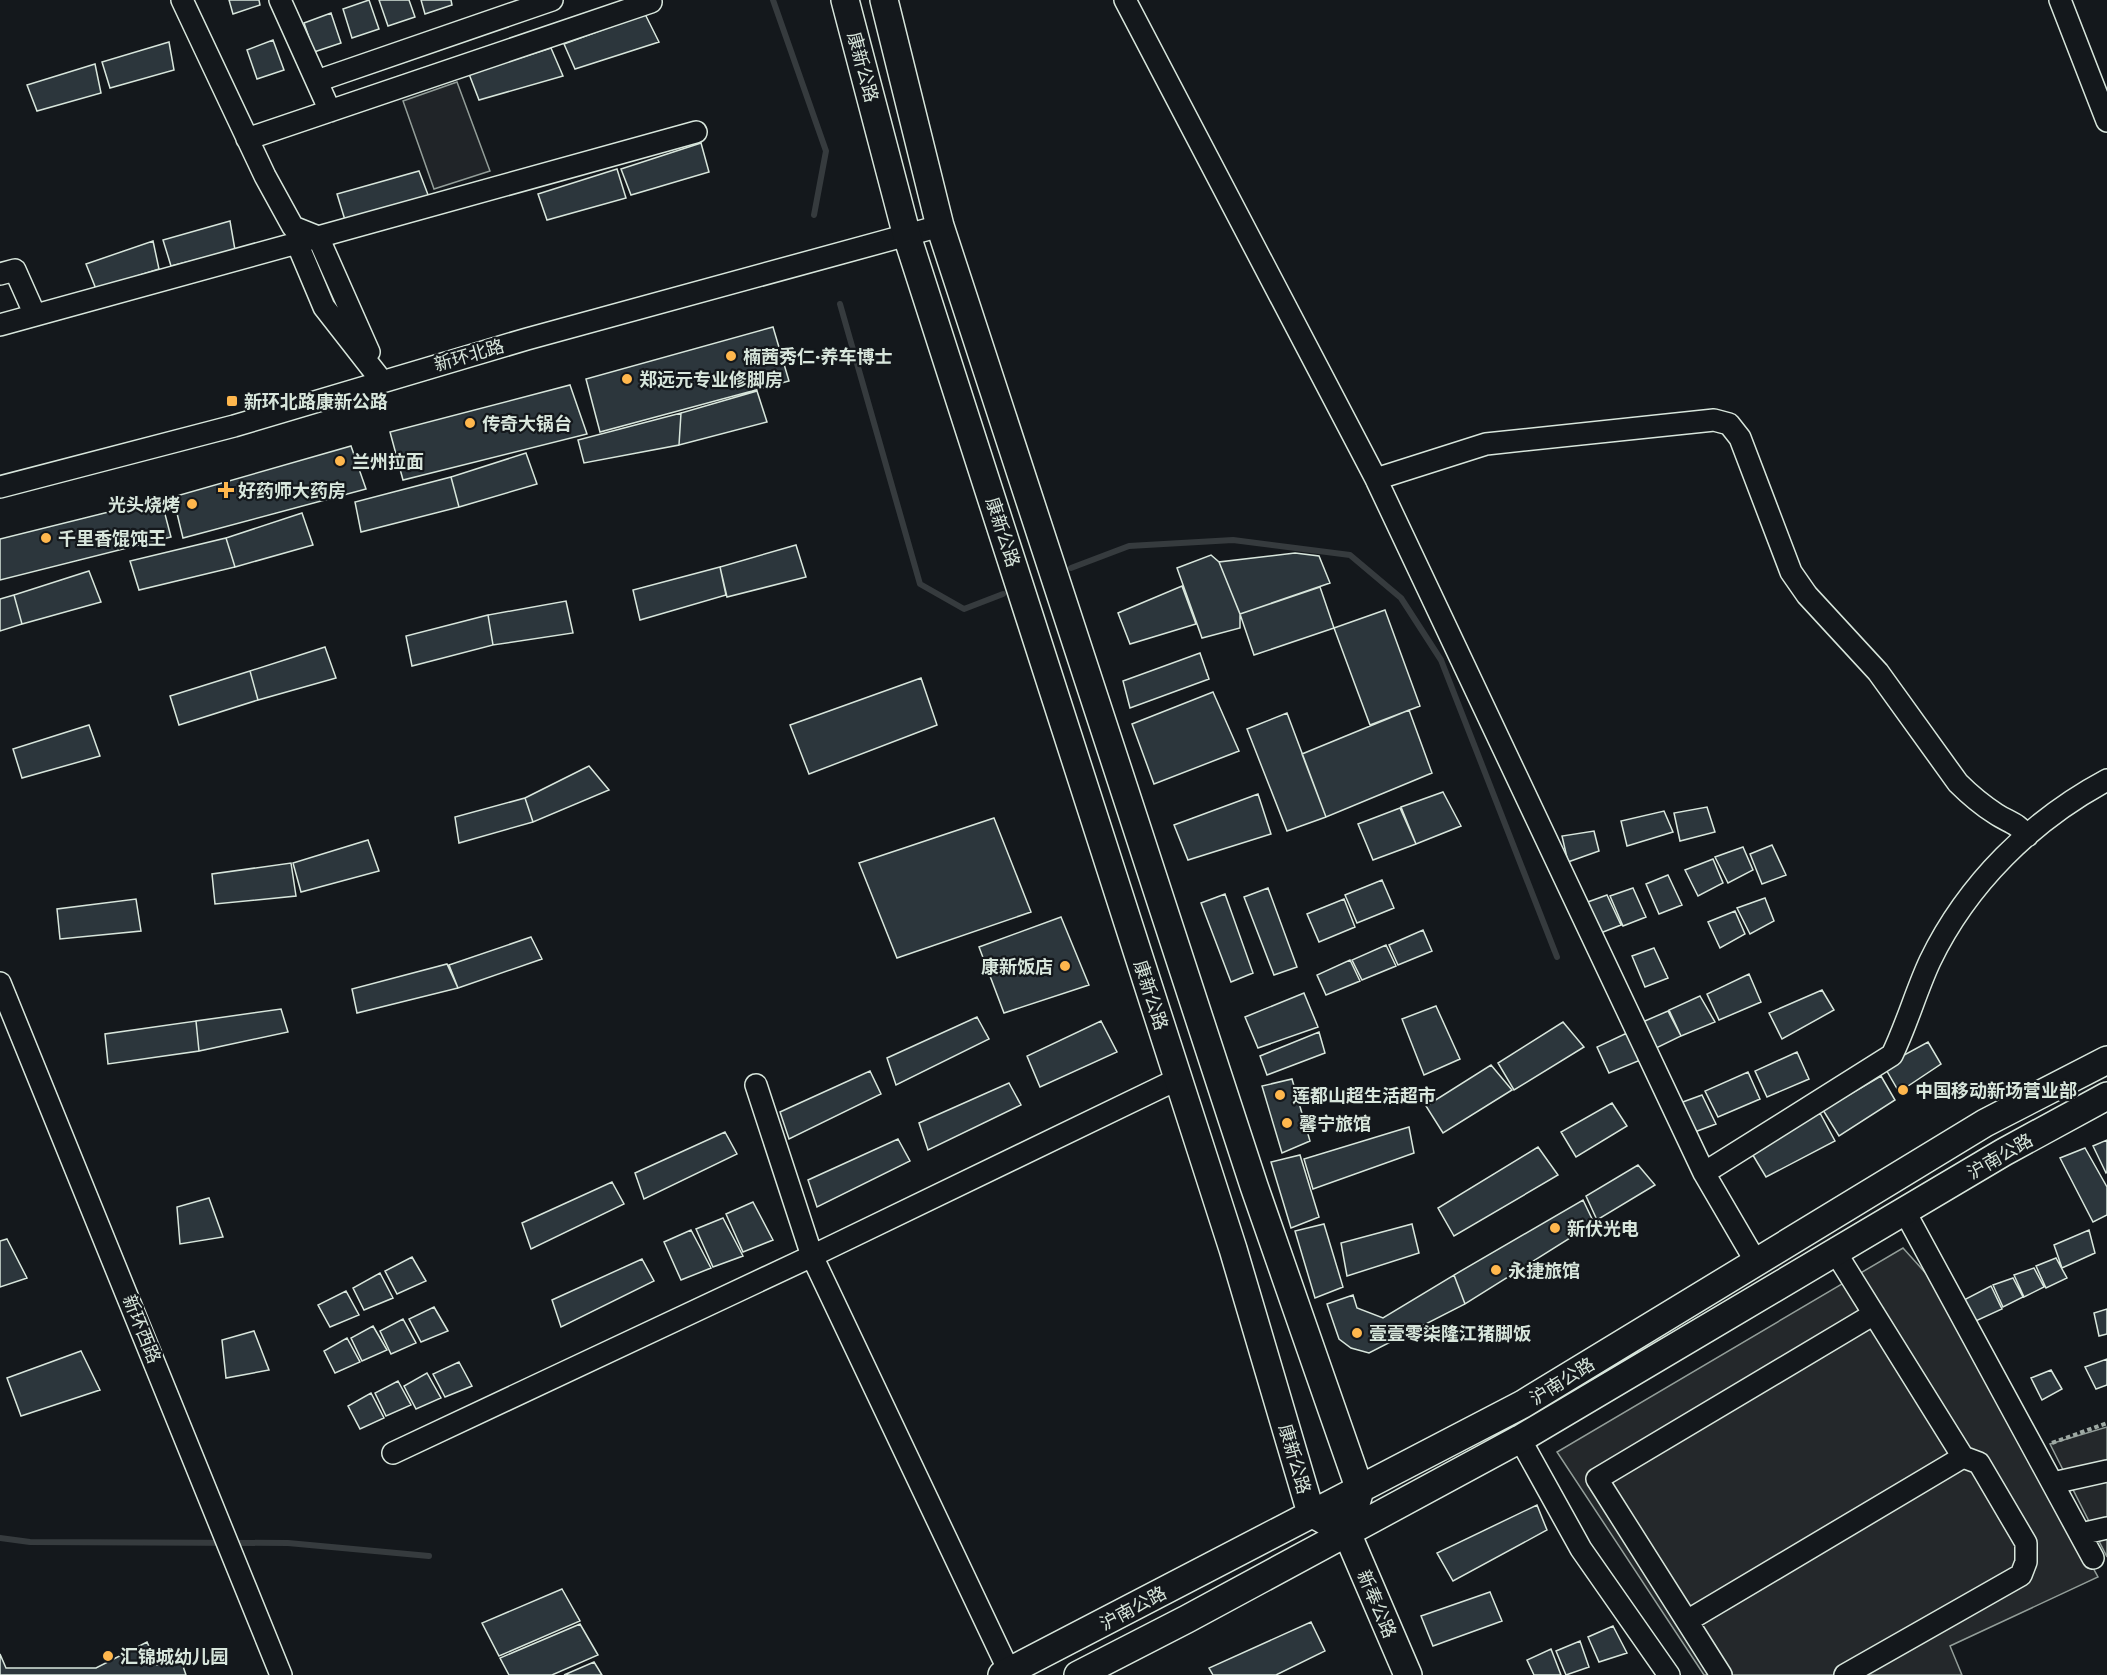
<svg xmlns="http://www.w3.org/2000/svg" width="2107" height="1675" viewBox="0 0 2107 1675" font-family="Poppins,'Noto Sans SC',sans-serif">
  <style>
    .green { fill: #202428; stroke: #939e99; stroke-width: 1.5 }
    .parking { fill: #24282b; stroke: #939e99; stroke-width: 1.5 }
    .lines { fill: none; stroke-linecap: round; stroke-linejoin: round }
    .stream { stroke: #363b3e; stroke-width: 6 }
    .building { fill: #2c363c; stroke: #d8e6dc; stroke-width: 1.5 }
    .minor-casing { stroke: #d8e6dc; stroke-width: 24 }
    .major-casing { stroke: #d8e6dc; stroke-width: 30 }
    .path { stroke: #9da8a2; stroke-width: 4; stroke-dasharray: 4.5 3; stroke-linecap: butt }
    .minor { stroke: #14181c; stroke-width: 21 }
    .major { stroke: #14181c; stroke-width: 27 }
    .poi-dot { fill: #ffb74d; stroke: #14181c; stroke-width: 2 }
    .labels { text-anchor: middle; dominant-baseline: central; stroke-width: 4.5; stroke-linejoin: round; paint-order: stroke }
    .street-label { font-size: 18px; fill: #d8e6dc; stroke: #14181c }
    .poi-label { font-size: 18px; font-weight: bold; fill: #d8e6dc; stroke: #14181c; text-anchor: start }
  </style>
  <rect width="100%" height="100%" fill="#14181c"/>
  <path class="green" d="M457,82L490,171L434,189L403,101Z"/>
  <path class="parking" d="M1903,1248L1940,1289L2098,1577L1950,1646L1962,1675H1704L1557,1452Z
    M2107,1427V1557L2050,1444Z"/>
  <g class="lines">
    <path class="stream" d="M773,0L826,151L814,215
      M840,304L920,584L964,609L1003,594
      M1071,568L1129,546L1233,540L1350,555L1401,598L1441,660L1557,957
      M0,1538L30,1542L288,1543L429,1556"/>
  </g>
  <path class="building" d="M229,0H259L260,5L233,14Z
    M369,0L379,29L352,38L343,9Z
    M379,0H409L415,17L388,26Z
    M421,0H451L452,5L425,14Z
    M331,13L341,43L314,52L304,23Z
    M645,14L659,42L575,69L564,44Z
    M273,40L284,70L257,79L247,50Z
    M169,42L174,70L110,88L102,62Z
    M551,48L563,76L479,100L469,74Z
    M95,64L101,93L37,111L27,85Z
    M701,143L709,172L631,195L621,169Z
    M617,169L626,198L547,220L538,194Z
    M419,171L430,200L345,220L337,194Z
    M230,221L235,250L171,266L163,240Z
    M153,241L159,269L96,289L86,264Z
    M773,327L789,381L600,432L586,379Z
    M570,385L587,434L403,480L390,432Z
    M757,391L767,422L679,445L681,413Z
    M681,413L679,445L584,463L578,440Z
    M351,446L366,489L183,538L173,497Z
    M526,453L537,484L459,507L451,477Z
    M451,477L459,507L361,532L355,502Z
    M161,499L171,537L0,580V539Z
    M302,513L313,545L235,567L226,538Z
    M226,538L235,567L139,590L130,561Z
    M796,545L806,577L727,597L720,567Z
    M1295,553L1319,556L1330,583L1240,614L1219,562Z
    M1211,555L1219,562L1240,614V628L1202,638L1177,568Z
    M720,567L726,595L640,620L633,590Z
    M89,571L101,602L22,624L14,595Z
    M1182,586L1196,624L1130,644L1118,613Z
    M1320,587L1334,628L1254,655L1240,614Z
    M14,595L22,624L0,631V599Z
    M566,601L573,633L493,645L488,615Z
    M1385,610L1420,706L1370,725L1334,628Z
    M488,615L493,645L412,666L406,636Z
    M325,647L336,678L258,700L250,671Z
    M1200,653L1209,679L1130,708L1123,681Z
    M250,671L258,700L179,725L170,696Z
    M921,678L937,725L809,774L790,725Z
    M1213,692L1239,751L1154,784L1132,724Z
    M1409,710L1432,773L1326,817L1302,754Z
    M1287,713L1326,817L1287,831L1247,729Z
    M89,725L100,756L22,778L13,749Z
    M589,766L609,790L533,822L525,798Z
    M1443,792L1461,826L1416,844L1401,807Z
    M1258,794L1271,834L1188,860L1174,825Z
    M525,798L533,822L459,843L455,817Z
    M1707,807L1715,832L1680,841L1674,813Z
    M1400,808L1416,844L1373,860L1358,824Z
    M1664,811L1673,832L1627,846L1621,821Z
    M994,818L1031,912L897,958L859,863Z
    M1594,831L1599,851L1568,862L1562,836Z
    M368,840L379,871L301,892L293,863Z
    M1772,845L1786,875L1762,884L1750,854Z
    M1743,847L1753,870L1728,883L1715,857Z
    M1713,859L1723,883L1698,896L1685,870Z
    M291,863L296,896L215,904L212,874Z
    M1668,875L1682,905L1659,914L1646,884Z
    M1382,880L1394,908L1357,923L1345,895Z
    M1268,888L1297,967L1274,975L1244,897Z
    M1633,888L1646,917L1623,926L1610,896Z
    M1225,894L1253,973L1231,982L1201,903Z
    M1607,895L1621,925L1598,934L1585,903Z
    M1765,898L1774,921L1750,934L1737,908Z
    M136,899L141,931L60,939L57,909Z
    M1344,899L1355,927L1319,942L1307,914Z
    M1735,911L1745,934L1720,948L1708,922Z
    M1061,917L1089,985L1004,1013L979,947Z
    M1423,930L1432,951L1398,965L1389,945Z
    M531,937L542,959L458,988L449,965Z
    M1386,945L1396,966L1362,980L1352,960Z
    M1654,948L1668,978L1645,987L1632,956Z
    M1350,960L1360,981L1326,995L1317,975Z
    M447,964L458,988L357,1013L352,989Z
    M1749,974L1761,1002L1719,1020L1707,994Z
    M1822,990L1834,1010L1782,1039L1769,1013Z
    M1304,993L1318,1027L1258,1048L1245,1017Z
    M1700,996L1715,1022L1681,1036L1669,1010Z
    M1436,1006L1460,1059L1424,1075L1402,1019Z
    M281,1009L288,1032L199,1051L196,1021Z
    M1668,1011L1681,1036L1650,1051L1638,1024Z
    M977,1017L989,1039L896,1085L887,1058Z
    M196,1021L199,1051L108,1064L105,1034Z
    M1101,1021L1117,1052L1040,1087L1027,1056Z
    M1563,1022L1584,1047L1514,1090L1498,1063Z
    M1319,1032L1325,1053L1267,1075L1260,1056Z
    M1627,1033L1643,1059L1609,1073L1597,1047Z
    M1928,1042L1941,1064L1899,1092L1884,1066Z
    M1797,1052L1809,1079L1767,1097L1755,1071Z
    M1491,1065L1512,1090L1443,1133L1426,1106Z
    M870,1071L881,1094L789,1139L780,1112Z
    M1748,1072L1760,1099L1718,1117L1705,1091Z
    M1881,1076L1895,1100L1839,1136L1823,1110Z
    M1292,1079L1310,1141L1282,1153L1262,1086Z
    M1009,1083L1021,1105L928,1150L919,1123Z
    M1702,1095L1716,1124L1692,1133L1680,1103Z
    M1612,1103L1627,1126L1576,1157L1561,1132Z
    M1820,1113L1835,1141L1766,1177L1751,1152Z
    M1409,1127L1414,1153L1313,1189L1304,1159Z
    M725,1132L737,1154L644,1199L635,1173Z
    M898,1139L910,1161L817,1207L808,1180Z
    M2107,1140V1172L2106,1173L2093,1146Z
    M1538,1147L1558,1175L1454,1236L1438,1208Z
    M2085,1148L2107,1187V1215L2093,1222L2060,1158Z
    M1300,1155L1319,1217L1291,1228L1271,1162Z
    M1638,1165L1655,1185L1597,1220L1586,1196Z
    M612,1182L624,1204L531,1249L522,1223Z
    M209,1198L223,1237L180,1244L177,1207Z
    M1583,1200L1594,1223L1465,1304L1454,1275Z
    M753,1202L773,1240L743,1252L726,1214Z
    M723,1218L743,1256L713,1267L696,1229Z
    M1324,1224L1343,1287L1315,1298L1295,1231Z
    M1412,1224L1419,1253L1347,1276L1341,1243Z
    M691,1230L711,1268L681,1280L664,1242Z
    M2089,1230L2095,1253L2062,1268L2054,1245Z
    M7,1239L27,1278L0,1287V1241Z
    M412,1257L426,1281L397,1294L385,1271Z
    M2056,1258L2067,1278L2046,1288L2036,1266Z
    M642,1259L654,1281L561,1327L552,1300Z
    M2034,1268L2044,1287L2024,1297L2014,1275Z
    M380,1273L393,1298L364,1310L353,1288Z
    M1454,1275L1465,1304L1369,1353L1351,1348L1339,1339L1327,1304L1353,1295L1357,1308L1383,1318Z
    M2013,1278L2023,1297L2003,1307L1993,1285Z
    M1991,1286L2002,1309L1967,1325L1958,1303Z
    M346,1291L359,1315L330,1327L318,1305Z
    M434,1307L448,1331L421,1342L409,1319Z
    M2107,1309V1334L2099,1336L2094,1313Z
    M403,1319L416,1343L391,1354L380,1331Z
    M373,1326L387,1350L362,1361L351,1338Z
    M254,1331L269,1370L226,1378L222,1340Z
    M347,1338L360,1362L335,1373L324,1351Z
    M81,1351L100,1390L21,1416L7,1378Z
    M2107,1359V1385L2096,1389L2085,1367Z
    M459,1362L472,1386L445,1397L433,1374Z
    M2051,1370L2062,1389L2042,1400L2031,1378Z
    M427,1373L441,1398L416,1409L404,1386Z
    M398,1381L411,1405L386,1416L375,1393Z
    M371,1393L384,1418L360,1429L348,1406Z
    M1537,1505L1547,1530L1453,1581L1437,1553Z
    M562,1589L580,1621L499,1656L482,1623Z
    M1490,1592L1502,1621L1433,1646L1421,1616Z
    M1311,1622L1325,1651L1276,1675H1213L1209,1668Z
    M580,1624L598,1655L552,1675H509L500,1658Z
    M1613,1626L1627,1653L1599,1662L1588,1637Z
    M1580,1641L1589,1667L1566,1675L1556,1651Z
    M147,1642L157,1665L179,1654L186,1675H0V1654L6,1668H96Z
    M1551,1649L1561,1675H1534L1527,1660Z
    M594,1662L602,1675H564Z"/>
  <g class="lines">
    <g class="minor-casing">
      <path id="minor" d="M182,0L265,176L293,227L318,237L369,352
        M280,0L330,111
        M1125,0L1376,479L1704,1173L1756,1262
        M2060,0L2107,121
        M317,81L552,0
        M247,139L651,2
        M307,240L696,132
        M0,274L15,270L35,315
        M0,325L297,243L324,307L381,380
        M1376,479L1486,444L1714,420L1729,424L1740,438L1791,572L1807,595L1878,672L1958,783C1970,795 1982,805 1996,814C2008,822 2018,823 2027,836
        M0,487L234,426L527,339L940,226
        M0,983L281,1675
        M756,1085L812,1256L1009,1671
        M1704,1173L1892,1055C1907,1024 1916,991 1930,961C1967,884 2032,820 2107,780
        M1905,1212L2093,1558
        M1836,1253L1963,1457L1979,1463L2026,1543V1562L2021,1575L1845,1675
        M1520,1439L1581,1549L1669,1675
        M393,1453L812,1256L1178,1079
        M2053,1483L2107,1471
        M2081,1534L2107,1528
        M1687,1621L1963,1457
        M1721,1675L1597,1479L1874,1314"/>
    </g>
    <g class="major-casing">
      <path id="major" d="M845,0L907,236L1233,1249L1311,1513L1347,1533
        M884,0L940,226L1254,1186L1360,1490L1347,1533
        M1347,1533L1408,1675
        M1002,1675L1523,1404L1985,1123L2107,1060
        M1078,1675L1187,1619L1520,1439L2004,1152L2107,1096"/>
    </g>
    <path class="path" d="M2052,1443L2107,1423"/>
    <use href="#minor" class="minor"/>
    <use href="#major" class="major"/>
  </g>
  <g class="poi-dot">
    <circle cx="731" cy="356" r="6"/>
    <circle cx="627" cy="379" r="6"/>
    <rect x="226" y="395" width="12" height="12" rx="3"/>
    <circle cx="470" cy="423" r="6"/>
    <circle cx="340" cy="461" r="6"/>
    <path d="M223 481h6v6h6v6h-6v6h-6v-6h-6v-6h6z"/>
    <circle cx="192" cy="504" r="6"/>
    <circle cx="46" cy="538" r="6"/>
    <circle cx="1065" cy="966" r="6"/>
    <circle cx="1903" cy="1090" r="6"/>
    <circle cx="1280" cy="1095" r="6"/>
    <circle cx="1287" cy="1123" r="6"/>
    <circle cx="1555" cy="1228" r="6"/>
    <circle cx="1496" cy="1270" r="6"/>
    <circle cx="1357" cy="1333" r="6"/>
    <circle cx="108" cy="1656" r="6"/>
  </g>
  <g class="labels">
    <g class="street-label">
      <text transform="translate(863 67) rotate(75)">康新公路</text>
      <text transform="translate(469 355) rotate(-16)">新环北路</text>
      <text transform="translate(1003 532) rotate(72)">康新公路</text>
      <text transform="translate(1151 995) rotate(72)">康新公路</text>
      <text transform="translate(2000 1156) rotate(-30)">沪南公路</text>
      <text transform="translate(142 1329) rotate(68)">新环西路</text>
      <text transform="translate(1562 1381) rotate(-32)">沪南公路</text>
      <text transform="translate(1295 1459) rotate(74)">康新公路</text>
      <text transform="translate(1377 1604) rotate(67)">新奉公路</text>
      <text transform="translate(1133 1608) rotate(-28)">沪南公路</text>
    </g>
    <g class="poi-label">
      <text x="743" y="356">楠茜秀仁·养车博士</text>
      <text x="639" y="379">郑远元专业修脚房</text>
      <text x="244" y="401">新环北路康新公路</text>
      <text x="482" y="423">传奇大锅台</text>
      <text x="352" y="461">兰州拉面</text>
      <text x="238" y="490">好药师大药房</text>
      <text x="180" y="504" text-anchor="end">光头烧烤</text>
      <text x="58" y="538">千里香馄饨王</text>
      <text x="1053" y="966" text-anchor="end">康新饭店</text>
      <text x="1915" y="1090">中国移动新场营业部</text>
      <text x="1292" y="1095">莲都山超生活超市</text>
      <text x="1299" y="1123">馨宁旅馆</text>
      <text x="1567" y="1228">新伏光电</text>
      <text x="1508" y="1270">永捷旅馆</text>
      <text x="1369" y="1333">壹壹零柒隆江猪脚饭</text>
      <text x="120" y="1656">汇锦城幼儿园</text>
    </g>
  </g>
</svg>
